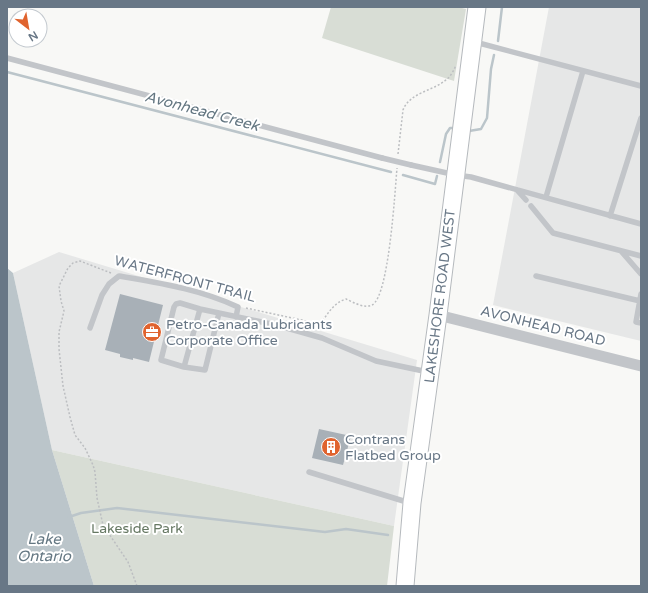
<svg xmlns="http://www.w3.org/2000/svg" width="648" height="593" viewBox="0 0 648 593" font-family="'Varela Round',sans-serif">
  <style>
    .built { fill: #e6e7e7 }
    .green { fill: #d8ddd5 }
    .water { fill: #bbc5ca }
    .lines { fill: none; stroke-linecap: round; stroke-linejoin: round }
    .stream { stroke: #bbc5ca; stroke-width: 2.5 }
    .building { fill: #a8b0b7 }
    .primary-casing { stroke: #b5b9bd; stroke-width: 19 }
    .path { stroke: #bcbec1; stroke-width: 1.5; stroke-dasharray: 2 2; stroke-linecap: butt }
    .lane { stroke: #c2c5c9; stroke-width: 5.5 }
    .street { stroke: #c2c5c9; stroke-width: 11 }
    .primary { stroke: #fff; stroke-width: 17 }
    .lane-bridge { stroke: #c2c5c9; stroke-width: 5.5 }
    .labels { text-anchor: middle; dominant-baseline: central; stroke-width: 4; stroke-linejoin: round; paint-order: stroke }
    .street-label { font-size: 14px; fill: #687786; stroke: #fff }
    .poi-label { font-size: 14px; fill: #687786; stroke: #fff; text-anchor: start }
    .park-label { font-size: 14px; fill: #667863; stroke: #fff }
    .water-label { font-size: 15px; font-style: italic; fill: #647782; stroke: #fff }
  </style>
  <rect width="100%" height="100%" fill="#f8f8f6"/>
  <path class="built" d="M549,7H641V341L493,305Z
    M59,252L417,360L394,526L52,450L13,273Z"/>
  <path class="green" d="M331,7H458L466,9L454,81L322,38Z
    M52,450L394,526L387,586H94Z"/>
  <path class="water" d="M7,268L13,273L52,450L94,586H7Z"/>
  <g class="lines">
    <path class="stream" d="M498,41L502,7
      M7,72L391,172
      M469,131L481,129L487,118L491,69L494,55
      M440,162L446,134L450,128H454
      M403,175L435,184L437,176
      M69,517L81,513L117,508L325,532L346,529L388,535"/>
  </g>
  <path class="building" d="M120,294L163,305L149,362L133,358V360L120,357V354L105,350Z
    M319,429L351,436L343,465L312,458Z"/>
  <g class="lines">
    <g class="primary-casing">
      <path id="primary" d="M405,586L412,503L438,315L477,7"/>
    </g>
    <path class="path" d="M398,154L403,110C410,92 434,91 447,79C451,76 454,70 456,65
      M111,273L80,261L73,263L68,268L59,286L61,301L64,311L59,332V349L63,386L70,417L75,435L85,448L93,465L95,472L97,498L103,525L128,562L137,586
      M246,308L320,324C328,314 333,303 346,299C353,302 364,309 372,305C389,297 395,190 397,168"/>
    <path class="lane" d="M475,42L641,86
      M7,58L382,158
      M411,165L456,175L471,177L641,224
      M517,190L526,200
      M546,197L583,71
      M531,206L553,233L641,256
      M610,216L641,118
      M621,251L641,274
      M536,276L640,301
      M641,294L636,322L641,323
      M200,309L184,367L205,370L219,313
      M90,328L102,295L109,284L119,276C159,283 200,289 238,307L236,317
      M184,367L161,360L174,307L176,304L180,303L200,309L276,325L322,338L376,361L428,372
      M309,472L410,503"/>
    <path class="street" d="M438,315L641,366"/>
    <use href="#primary" class="primary"/>
    <path class="lane-bridge" d="M382,158L411,165"/>
  </g>
  <defs>
    <g id="office-disc" transform="scale(1)"><circle r="9.5" fill="#e0632e" stroke="#fff"/><path d="M-6-3h4V-5.5h4V-3h4V5H-6ZM-1-4.5V-3h2v-1.5ZM-6 0V1H6V0Z" fill="#fff"/></g>
    <g id="building-disc" transform="scale(1)"><circle r="9.5" fill="#e0632e" stroke="#fff"/><path d="M-4-6H4V6H1V3H-1V6H-4ZM-2.5-4.3h1.7v1.8h-1.7ZM.8-4.3h1.7v1.8H.8ZM-2.5-1h1.7V.8h-1.7ZM.8-1h1.7V.8H.8Z" fill="#fff"/></g>
  </defs>
  <g fill-rule="evenodd">
    <use href="#office-disc" x="152" y="332"/>
    <use href="#building-disc" x="331" y="447"/>
  </g>
  <g class="labels">
    <g class="street-label">
      <text transform="translate(185 279) rotate(15)">WATERFRONT TRAIL</text>
      <text transform="translate(440 296) rotate(-83)">LAKESHORE ROAD WEST</text>
      <text transform="translate(543 326) rotate(14)">AVONHEAD ROAD</text>
    </g>
    <g class="poi-label">
      <text x="166" y="324">Petro-Canada Lubricants<tspan x="166" dy="16">Corporate Office</tspan></text>
      <text x="345" y="439">Contrans<tspan x="345" dy="16">Flatbed Group</tspan></text>
    </g>
    <g class="park-label">
      <text x="137" y="528">Lakeside Park</text>
    </g>
    <g class="water-label">
      <text transform="translate(202 111) rotate(15)">Avonhead Creek</text>
      <text x="44" y="539">Lake<tspan x="44" dy="17">Ontario</tspan></text>
    </g>
  </g>
  <rect width="648" height="593" fill="none" stroke="#687786" stroke-width="16"/>
  <g transform="translate(28 28) rotate(149)"><circle r="19" fill="#ffffff" stroke="#c3c9cf"/>
  <path d="M0-3L7 15L0 10L-7 15Z" fill="#e0632e"/>
  <text y="-6" font-size="11" font-weight="bold" text-anchor="middle" fill="#687786">N</text>
  </g>
</svg>
